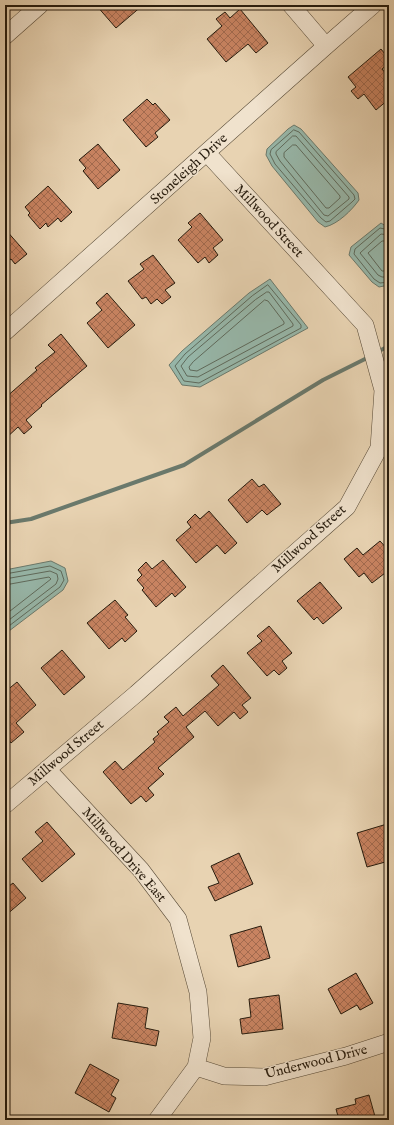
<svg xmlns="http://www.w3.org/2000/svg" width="394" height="1125" viewBox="0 0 394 1125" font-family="'IM FELL English',serif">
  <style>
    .water { fill: #97b8ab; stroke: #6a796c }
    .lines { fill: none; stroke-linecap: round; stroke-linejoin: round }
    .shore { stroke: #5e6a5c; stroke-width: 1 }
    .stream { stroke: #6a796c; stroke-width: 4 }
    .building { fill: url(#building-cross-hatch); stroke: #261b0d }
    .minor-casing { stroke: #564936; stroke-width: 18 }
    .minor { stroke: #f0e2cd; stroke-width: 17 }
    .labels { text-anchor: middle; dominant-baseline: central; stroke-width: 3; stroke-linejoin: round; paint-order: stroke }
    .street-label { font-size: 14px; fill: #261b0d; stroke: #f0e2cd }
  </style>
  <defs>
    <pattern id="building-cross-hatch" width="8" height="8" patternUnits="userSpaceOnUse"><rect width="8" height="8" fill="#c88361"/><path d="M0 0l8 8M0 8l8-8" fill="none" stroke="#a26a4e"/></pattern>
  </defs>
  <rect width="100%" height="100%" fill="#e8d3b2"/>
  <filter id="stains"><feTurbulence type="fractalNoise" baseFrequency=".005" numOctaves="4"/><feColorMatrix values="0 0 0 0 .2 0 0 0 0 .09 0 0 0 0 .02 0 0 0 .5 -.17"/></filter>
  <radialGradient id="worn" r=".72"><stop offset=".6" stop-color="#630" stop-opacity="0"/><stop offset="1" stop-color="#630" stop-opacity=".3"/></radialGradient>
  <path class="water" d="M294,125L301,129L358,193L359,200C352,210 338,224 325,227L318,222L272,166L266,155L267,149L288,129Z
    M381,223L389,228V285L379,287L372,282L349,255L351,247Z
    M270,279L308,328L200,387L182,385L169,365L182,351L249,293Z
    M51,561L65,568L68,581L63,590L5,634V570Z"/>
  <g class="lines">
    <path class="shore" d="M294,130L299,132L354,195L355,199L352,202L330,221L326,222L321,218L275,164L270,154L271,150Z
      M293,136H296L349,197V199L328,216L324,215L280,161L276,154V152Z
      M293,145H296L340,196V198L329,208H326L284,157V153Z
      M389,230L380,228L355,249L354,254L374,279L380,283L389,282
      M389,235L381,234L360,253L378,275L382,277H389
      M389,241H382L368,253L382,271H389
      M268,285L301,325V328L199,383L184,381L175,366L185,354L252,296Z
      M267,292H269L293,324V326L198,377L187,376L181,366L188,357L255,300Z
      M265,300L268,301L284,322V324L197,371L190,370L189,367L193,362Z
      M5,574L50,566L61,571L64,580L60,587L5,629
      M5,579L50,571L57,574L58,579L56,584L5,623
      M5,585L49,577L51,579L5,615"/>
    <path class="stream" d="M377,352L389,346
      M5,523L31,519L184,465L323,380L369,357"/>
  </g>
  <path class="building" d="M96,5H143L116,28Z
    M240,9L268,43L256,53L248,44L226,62L207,39L222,26L216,19L225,12L230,18Z
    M381,49L389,59V63L382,69L389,77V99L376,110L364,94L358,99L351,91L356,87L348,77Z
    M147,99L153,105L155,103L170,120L155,133L158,137L146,147L123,120Z
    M98,144L120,170L98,189L83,171L86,168L79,160Z
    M48,186L72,212L61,222L58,218L48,227L46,223L40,229L28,215L30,213L25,207Z
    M200,213L223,240L213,248L218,255L209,263L205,257L198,263L178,240L192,227L188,223Z
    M5,229L27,254L15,264L11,259L5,264Z
    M153,255L175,283L165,290L171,297L162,304L157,299L151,304L146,297L142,299L128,281L144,269L140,264Z
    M107,293L135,325L108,348L87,323L102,310L96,303Z
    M61,334L87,366L41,405L42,406L26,420L32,427L24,434L18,427L5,439V398L37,370L35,368L55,352L48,345Z
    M252,479L259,487L264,484L281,504L267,515L262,510L247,523L228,500Z
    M209,511L237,543L225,554L217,545L196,563L176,540L191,527L187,522L195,514L200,519Z
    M380,541L389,551V570L372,583L364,573L359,577L344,559L357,548L363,555Z
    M163,560L186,587L175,597L172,593L156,607L142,590L144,588L137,580L142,575L138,570L146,562L152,569Z
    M320,582L342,608L323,624L317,617L314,620L297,601Z
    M115,600L128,615L125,617L137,631L125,642L122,638L109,649L87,623Z
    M269,626L292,653L282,661L287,668L279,675L274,670L267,676L247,653L262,641L257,636Z
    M62,650L85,677L64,695L41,668Z
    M223,665L251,698L242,705L248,712L240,719L234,712L218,726L205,711L186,727L194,737L158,768L164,774L148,788L154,795L146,802L141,796L131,804L103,772L115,761L123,770L155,742L153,739L159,734L157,732L169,722L164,717L176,707L183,716L219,685L211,676Z
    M17,682L36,705L16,723L24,732L11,743L5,735V692Z
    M47,822L75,854L42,882L22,859L43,841L35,832Z
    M387,824L389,832V861L367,867L357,833Z
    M239,853L253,884L215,901L208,887L219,883L211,866Z
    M13,883L26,898L5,916V889Z
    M261,926L270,958L238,967L230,935Z
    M356,973L373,1003L360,1010L357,1005L341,1014L328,989Z
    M279,995L283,1029L242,1034L240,1019L251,1017L249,999Z
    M118,1003L148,1008L145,1028L159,1031L156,1046L112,1038Z
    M90,1064L119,1080L111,1095L116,1098L109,1112L75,1093Z
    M369,1095L376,1120H339L336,1109L356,1104L355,1099Z"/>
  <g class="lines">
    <g class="minor-casing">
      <path id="minor" d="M291,5L326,46
        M5,36L40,5
        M5,332L326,46L373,5
        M47,769L141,870L178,919L198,992L202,1038L196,1067L157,1120
        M5,805L136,694L347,507L379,448L383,390L365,325L207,153
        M196,1067L224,1076L264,1077L346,1056L389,1042"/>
    </g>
    <use href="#minor" class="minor"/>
  </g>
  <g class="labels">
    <g class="street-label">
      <text transform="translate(189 169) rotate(-42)">Stoneleigh Drive</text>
      <text transform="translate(269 221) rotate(47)">Millwood Street</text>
      <text transform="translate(309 539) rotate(-42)">Millwood Street</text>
      <text transform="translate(66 753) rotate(-40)">Millwood Street</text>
      <text transform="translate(124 855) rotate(49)">Millwood Drive East</text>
      <text transform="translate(316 1062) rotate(-14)">Underwood Drive</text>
    </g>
  </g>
  <rect width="394" height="1125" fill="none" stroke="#e8d3b2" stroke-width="20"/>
  <rect x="6" y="6" width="382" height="1113" fill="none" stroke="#261b0d" stroke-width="2"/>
  <rect x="10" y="10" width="374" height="1105" fill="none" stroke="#261b0d"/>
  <rect width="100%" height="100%" filter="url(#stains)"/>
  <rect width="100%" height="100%" fill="url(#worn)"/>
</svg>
